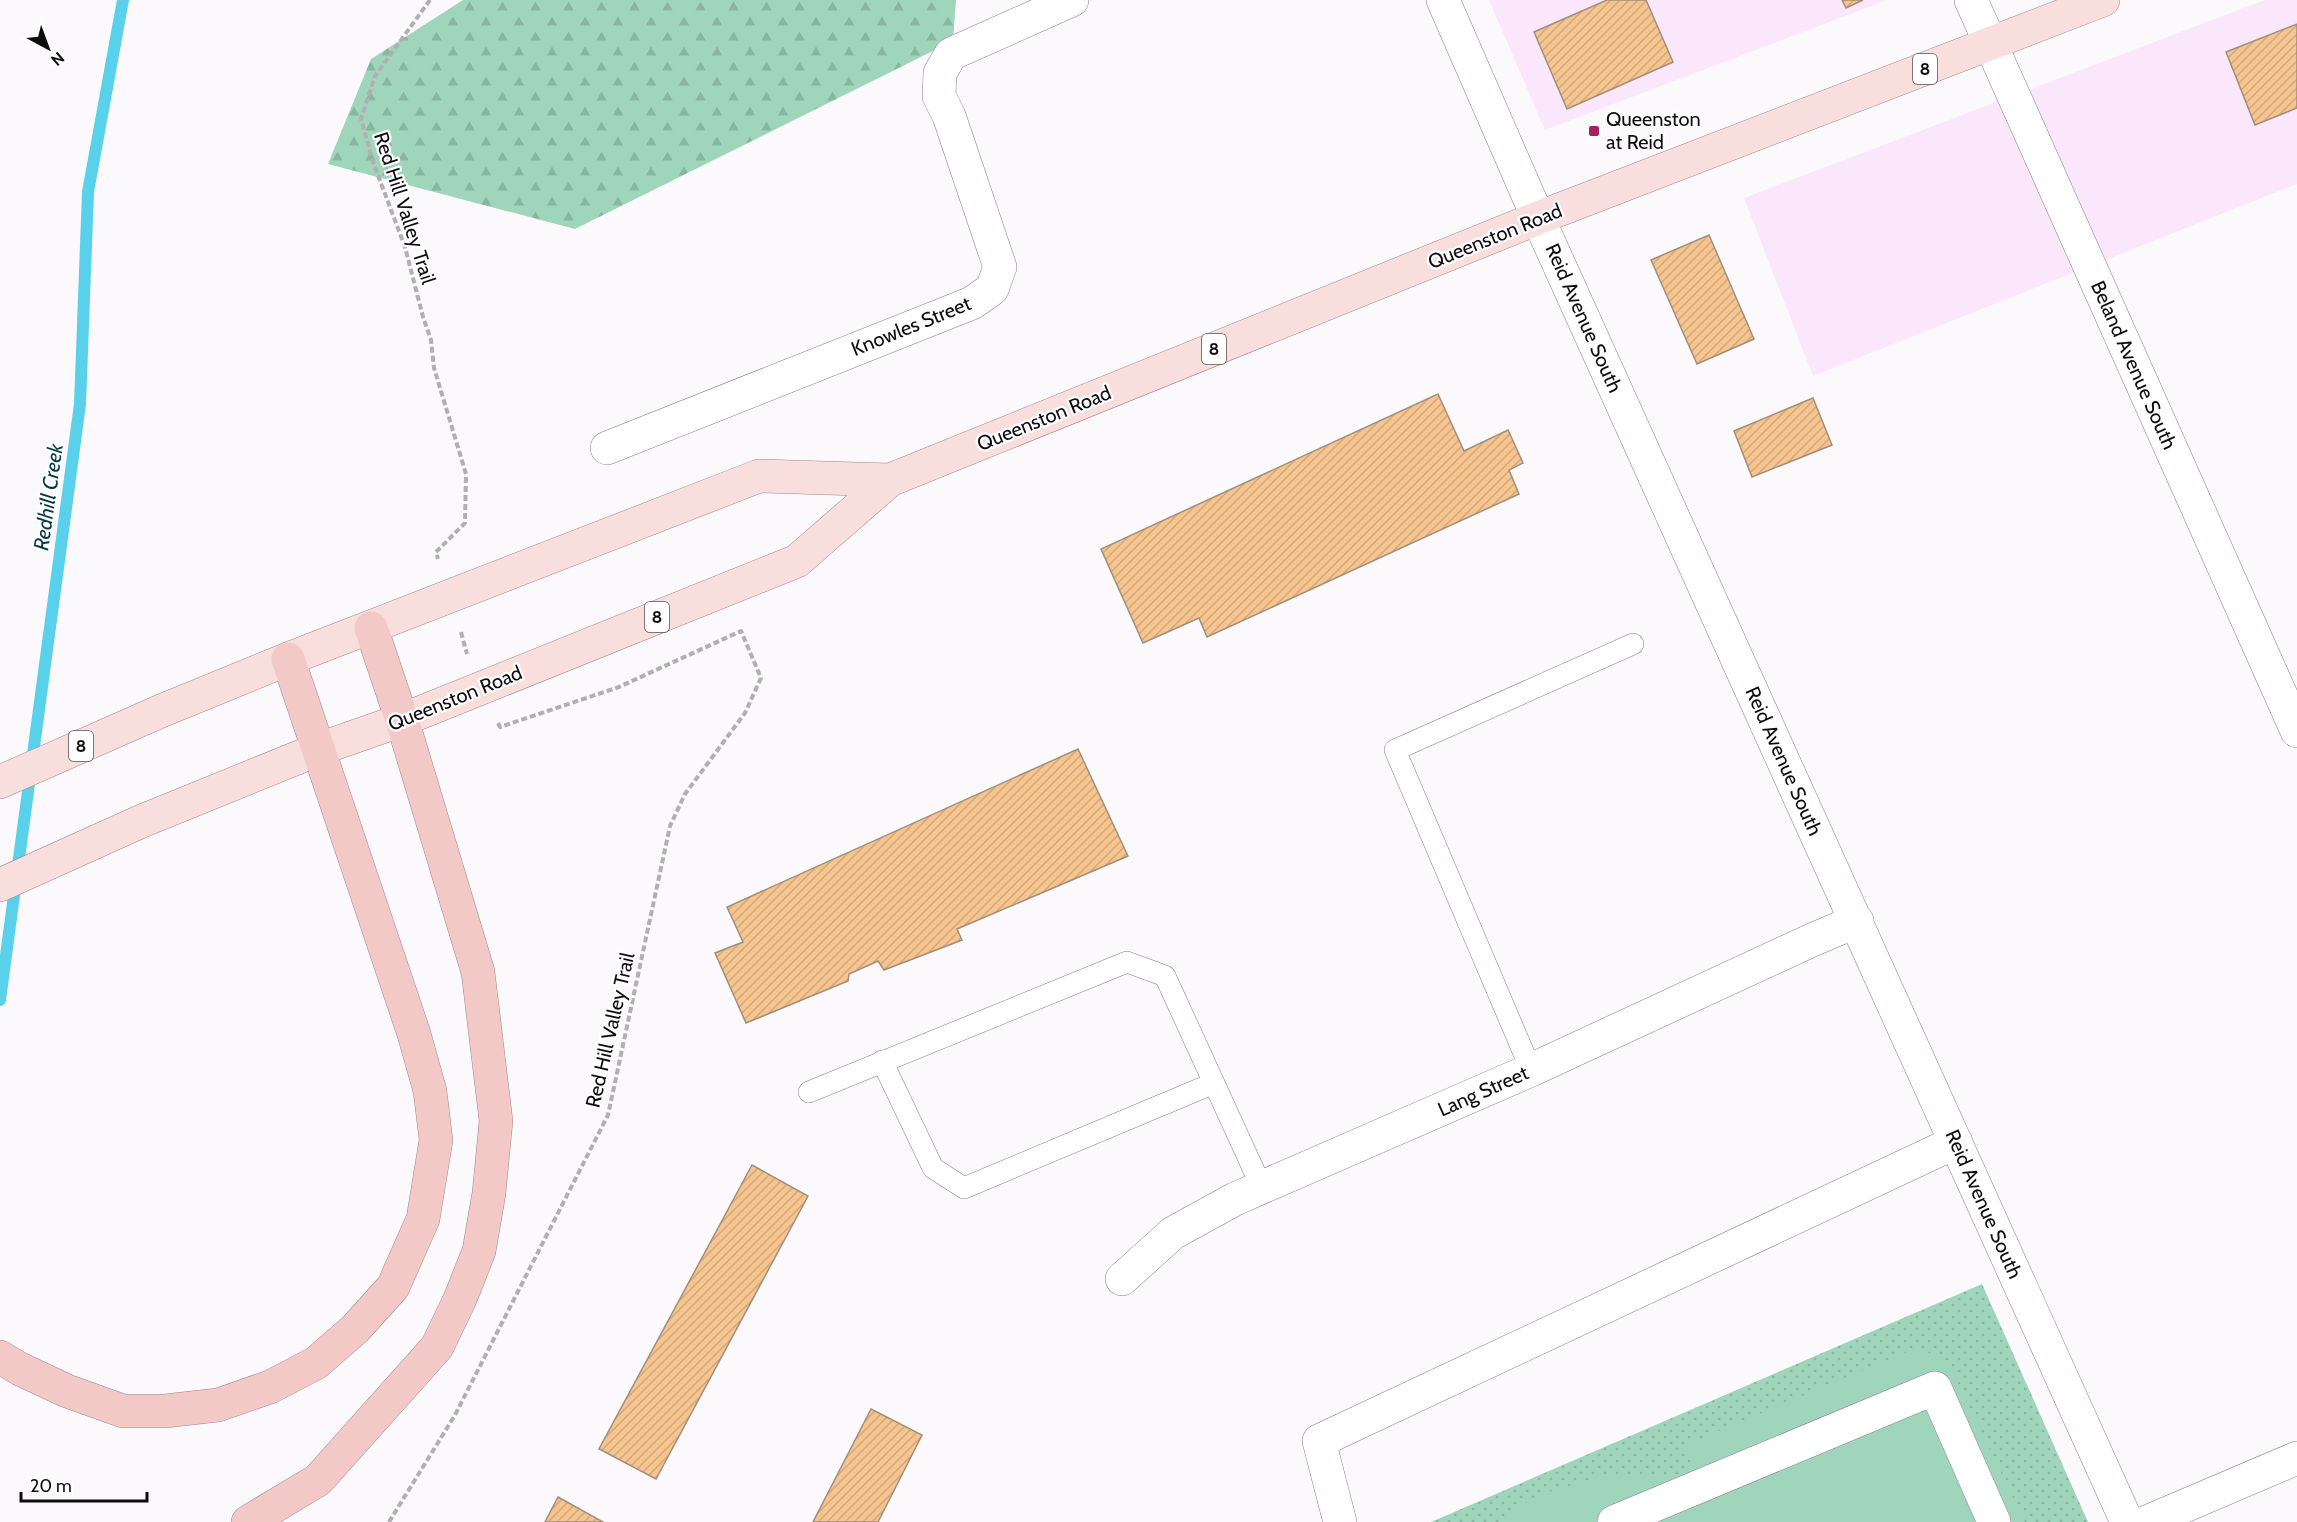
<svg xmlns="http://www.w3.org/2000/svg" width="2297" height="1522" viewBox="0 0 2297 1522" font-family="Cabin,sans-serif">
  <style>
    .built { fill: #fae7fc }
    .grass { fill: url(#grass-dots) }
    .forest { fill: url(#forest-firs) }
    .green { fill: #9fd6bb }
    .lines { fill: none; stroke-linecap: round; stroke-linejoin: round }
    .stream { stroke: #59d1ea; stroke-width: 12 }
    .building { fill: url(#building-hatch); stroke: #a08f7d; stroke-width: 1.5 }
    .lane-casing { stroke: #8c7c8e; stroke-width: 22 }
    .street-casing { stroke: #8c7c8e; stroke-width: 34 }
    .secondary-casing { stroke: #8c7c8e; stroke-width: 34 }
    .primary-casing { stroke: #a48688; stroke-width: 34 }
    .highway-casing { stroke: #a48688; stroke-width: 34 }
    .path { stroke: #b2aeb3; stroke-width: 4; stroke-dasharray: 6 3; stroke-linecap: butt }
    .lane { stroke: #fff; stroke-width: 21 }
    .street { stroke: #fff; stroke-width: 33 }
    .secondary { stroke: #fff; stroke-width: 33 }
    .primary { stroke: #f8dfde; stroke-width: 33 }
    .highway { stroke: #f3c9c8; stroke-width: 33 }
    .poi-dot { fill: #a81e63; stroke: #fff; stroke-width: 2 }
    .labels { text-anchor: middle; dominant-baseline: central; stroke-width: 4.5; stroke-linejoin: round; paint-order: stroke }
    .shield { fill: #fff; stroke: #585458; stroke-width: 1.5 }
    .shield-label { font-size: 18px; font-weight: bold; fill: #100b11 }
    .poi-label { font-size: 20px; fill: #100b11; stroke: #fff; text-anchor: start }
    .street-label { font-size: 20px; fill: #100b11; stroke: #fff }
    .water-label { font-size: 21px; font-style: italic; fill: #013c46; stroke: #fff }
  </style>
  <defs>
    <pattern id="grass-dots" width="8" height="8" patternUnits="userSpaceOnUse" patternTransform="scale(1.5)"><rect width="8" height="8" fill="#9fd6bb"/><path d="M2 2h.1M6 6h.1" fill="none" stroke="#88b6a0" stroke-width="1.8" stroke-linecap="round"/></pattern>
    <pattern id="forest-firs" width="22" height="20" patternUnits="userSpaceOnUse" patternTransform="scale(1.5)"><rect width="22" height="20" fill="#9fd6bb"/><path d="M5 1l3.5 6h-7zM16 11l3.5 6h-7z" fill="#88b6a0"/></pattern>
    <pattern id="building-hatch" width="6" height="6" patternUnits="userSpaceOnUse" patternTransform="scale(1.5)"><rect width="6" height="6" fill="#f6c58f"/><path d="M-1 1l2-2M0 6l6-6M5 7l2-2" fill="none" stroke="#d2a87a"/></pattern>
  </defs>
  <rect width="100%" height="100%" fill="#fcf9fd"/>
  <path class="built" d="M1489,0H1887L1545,130Z
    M2265,0H2297V184L1813,376L1744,198Z"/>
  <path class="grass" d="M1982,1284L2088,1522H1431Z"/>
  <path class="forest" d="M463,0H956L953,41L575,229L328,164L371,59Z"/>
  <path class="green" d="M1918,1347L1949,1365L2025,1522H1499L1536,1496L1605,1475L1677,1478L1699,1487L1685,1445Z"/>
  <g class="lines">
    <path class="stream" d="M0,1000L80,404L88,192L123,0"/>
  </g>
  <path class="building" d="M1607,0H1646L1673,62L1567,109L1534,32Z
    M1842,0H1863L1846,8Z
    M2297,24V108L2255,125L2226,52Z
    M1709,235L1754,339L1697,364L1651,260Z
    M1438,394L1464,451L1508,430L1523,463L1509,470L1519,494L1207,637L1199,618L1143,643L1101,549Z
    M1813,398L1832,445L1752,477L1734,431Z
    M1078,749L1128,856L957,929L962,940L884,970L878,961L849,974L848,981L746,1023L715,953L743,942L727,907Z
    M752,1165L808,1196L656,1479L599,1449Z
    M871,1409L922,1435L878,1522H813Z
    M558,1497L603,1522H545Z"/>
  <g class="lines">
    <g class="lane-casing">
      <path id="lane" d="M882,1061L933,1168L964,1188L1214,1083
        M1531,1070L1395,750L1633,644
        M809,1092L1127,962L1165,976L1262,1188"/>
    </g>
    <g class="street-casing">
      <path id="street" d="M1443,0L1538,218L2127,1522
        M1971,0L2297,731
        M607,448L972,303L992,289L1000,267L949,116L939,96L940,73L951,54L1072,0
        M1122,1279L1173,1233L1235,1199L1531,1070L1812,940L1857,921
        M1340,1522L1319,1441L1956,1142
        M1614,1522L1935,1388L1994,1522"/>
    </g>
    <g class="secondary-casing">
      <path id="secondary" d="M2147,1522L2297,1458"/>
    </g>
    <g class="primary-casing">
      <path id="primary" d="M0,782L161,711L288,659L759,476L890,480
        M0,885L142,821L319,749L402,720L797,561L890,480L1538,218L2103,0"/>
    </g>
    <g class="highway-casing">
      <path id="highway" d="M0,1357L20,1369L67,1391L123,1411H165L218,1405L270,1387L316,1363L355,1329L393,1287L423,1219L436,1140L430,1091L414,1034L288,659
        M248,1522L318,1480L437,1347L460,1299L479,1251L489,1193L496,1121L478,972L402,720L371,628"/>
    </g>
    <path class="path" d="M430,0L375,76L361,119L373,162L405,247L423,317L431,340L434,368L466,474L465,523L436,552L438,559
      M461,632L467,654
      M389,1522L455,1415L608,1115L670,826L685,794L745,713L761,678L741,631L619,687L500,727L498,723"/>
    <use href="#lane" class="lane"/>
    <use href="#street" class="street"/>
    <use href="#secondary" class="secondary"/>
    <use href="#primary" class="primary"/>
    <use href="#highway" class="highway"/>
  </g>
  <rect class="poi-dot" x="1588" y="125" width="12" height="12" rx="3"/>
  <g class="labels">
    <g class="shield">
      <rect x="1913" y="54" width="24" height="30" rx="4.5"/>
      <rect x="1202" y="334" width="24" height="30" rx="4.5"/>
      <rect x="645" y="602" width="24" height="30" rx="4.5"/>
      <rect x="69" y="731" width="24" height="30" rx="4.5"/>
    </g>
    <g class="shield-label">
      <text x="1925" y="69">8</text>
      <text x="1214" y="349">8</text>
      <text x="657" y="617">8</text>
      <text x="81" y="746">8</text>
    </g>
    <g class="poi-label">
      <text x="1606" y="119">Queenston<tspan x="1606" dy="23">at Reid</tspan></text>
    </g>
    <g class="street-label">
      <text transform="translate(405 208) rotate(72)">Red Hill Valley Trail</text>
      <text transform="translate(1495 236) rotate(-22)">Queenston Road</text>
      <text transform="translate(1584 318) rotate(66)">Reid Avenue South</text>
      <text transform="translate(911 326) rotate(-22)">Knowles Street</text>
      <text transform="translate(2134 365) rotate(66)">Beland Avenue South</text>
      <text transform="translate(1044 418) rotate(-22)">Queenston Road</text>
      <text transform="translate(455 698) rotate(-22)">Queenston Road</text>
      <text transform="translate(1784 761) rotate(66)">Reid Avenue South</text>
      <text transform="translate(610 1030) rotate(-77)">Red Hill Valley Trail</text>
      <text transform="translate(1483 1091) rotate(-24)">Lang Street</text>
      <text transform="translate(1984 1204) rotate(66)">Reid Avenue South</text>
    </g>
    <g class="water-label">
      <text transform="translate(48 497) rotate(-82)">Redhill Creek</text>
    </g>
  </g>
  <g transform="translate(48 48) rotate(139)" stroke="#ffffff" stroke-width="4.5" paint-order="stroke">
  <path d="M0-4.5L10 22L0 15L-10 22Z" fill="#100b11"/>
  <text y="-9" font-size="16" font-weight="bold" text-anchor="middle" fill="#100b11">N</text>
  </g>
  <path d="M21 1492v9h126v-9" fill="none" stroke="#100b11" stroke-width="3"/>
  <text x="30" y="1492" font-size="18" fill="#100b11" stroke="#ffffff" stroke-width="4.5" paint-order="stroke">20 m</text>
</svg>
